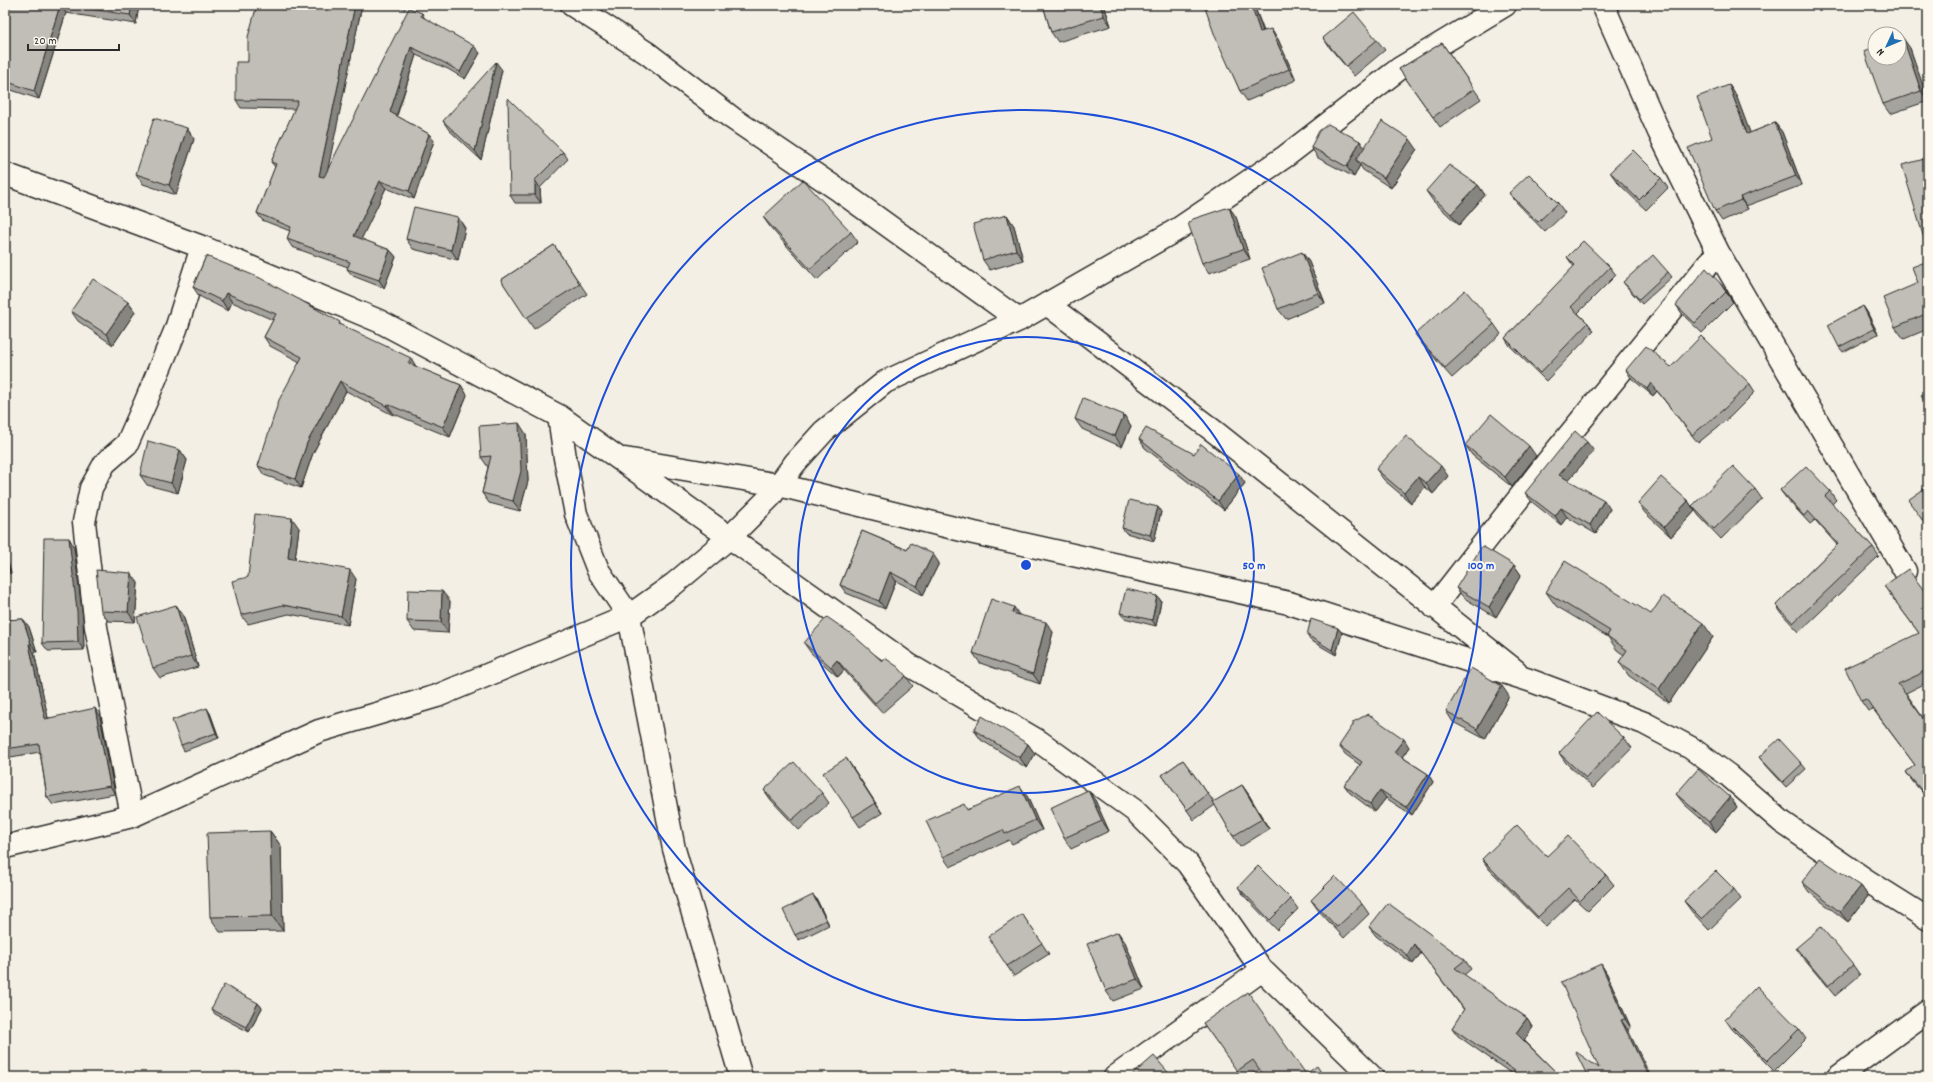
<svg xmlns="http://www.w3.org/2000/svg" width="1933" height="1082" viewBox="0 0 1933 1082" font-family="Dekko,sans-serif">
  <style>
    .lines { fill: none; stroke-linecap: round; stroke-linejoin: round }
    .minor-casing { stroke: #2b2b2b; stroke-width: 25 }
    .minor { stroke: #fbf7ec; stroke-width: 22 }
    .wall { fill: #a5a39d; stroke: #2b2b2b }
    .shaded-wall { fill: #86857f; stroke: #2b2b2b }
    .building { fill: #c0beb6; stroke: #2b2b2b }
    .ring { fill: none; stroke: #1d4ed8; stroke-width: 2 }
    .centre { fill: #1d4ed8; stroke: #fbf7ec; stroke-width: 2 }
    .ring-label { font-size: 12px; text-anchor: middle; font-weight: bold; fill: #1d4ed8; stroke: #fbf7ec; stroke-width: 4; stroke-linejoin: round; paint-order: stroke }
  </style>
  <rect width="100%" height="100%" fill="#f3efe4"/>
  <filter id="ink" filterUnits="userSpaceOnUse"><feTurbulence type="fractalNoise" baseFrequency=".025" numOctaves="2"/><feDisplacementMap in="SourceGraphic" scale="8" xChannelSelector="R" yChannelSelector="G"/><feConvolveMatrix kernelMatrix="1 2 1 2 8 2 1 2 1" color-interpolation-filters="sRGB"/></filter>
  <g filter="url(#ink)">
    <g class="lines">
      <g class="minor-casing">
        <path id="minor" d="M572,5L647,53L732,118L840,191L1019,320
          M1603,5L1659,132L1718,252L1905,571
          M5,174L202,247L379,321L559,416L909,665L1040,742L1135,811L1188,864L1262,970L1372,1077
          M1047,304L1215,432L1516,671
          M559,416L565,458L576,514L598,570L629,616L674,849L741,1077
          M625,459L779,485L974,533L1289,603L1529,680L1644,723L1691,748L1728,775L1782,822L1866,880L1928,919
          M1434,607L1548,461L1718,252
          M132,816L96,627L84,522L91,488L105,463L127,444L146,401L176,329L202,247
          M5,847L132,816L319,731L437,696L629,616L674,584L730,537L770,497L795,463L824,431L885,382L1019,320L1178,229L1286,156L1399,69L1505,5
          M1115,1077L1262,970
          M1838,1077L1928,1011"/>
      </g>
      <use href="#minor" class="minor"/>
    </g>
    <path class="wall" d="M5,5H139L136,24L66,13L39,99L5,88Z
      M247,5H362L327,171L422,13L425,19L480,53L465,79L448,69L416,55L397,116L429,134L434,141L414,199L386,188L361,239L390,250L396,257L384,288L353,276L347,269L348,267L292,247L287,239L290,231L262,220L257,213L275,167L271,162L295,109L241,108L236,100L248,62L256,7Z
      M399,5H408L404,10Z
      M1043,5H1104L1111,26L1058,42L1051,32Z
      M1204,5H1254L1264,31L1278,39L1296,80L1247,101L1240,91Z
      M1323,38L1377,40L1385,50L1354,76L1330,48Z
      M1442,43L1481,99L1440,127L1399,69Z
      M1910,48L1928,101L1890,114L1883,104Z
      M502,70L481,160L449,130L443,121Z
      M1729,85L1736,95L1750,133L1775,123L1782,132L1802,185L1746,206L1748,209L1722,221L1715,211L1712,138Z
      M194,139L176,195L143,184L136,174Z
      M1360,141L1364,148L1417,149L1391,188L1363,170L1360,165L1354,177L1318,158L1311,147Z
      M563,152L568,159L540,188L541,203H515L510,195Z
      M1610,172L1661,178L1668,188L1646,210L1617,182Z
      M1478,185L1485,195L1459,225L1433,201L1426,191Z
      M1509,193L1558,203L1565,213L1545,232L1517,203Z
      M1229,207L1236,217L1250,259L1209,273L1202,263Z
      M1007,215L1014,226L1023,260L990,270L983,260Z
      M763,217L851,232L858,242L817,280L770,227Z
      M465,228L458,260L413,249L406,239Z
      M554,245L587,294L534,329L501,280Z
      M1302,252L1309,262L1325,303L1286,319L1278,309Z
      M206,256L342,325L417,367L461,385L467,395L450,437L394,414L393,415L346,391L313,453L301,488L264,475L258,466L300,362L270,346L264,337L273,320L232,302L228,311L199,296L193,287Z
      M1567,257L1610,267L1616,275L1578,313L1588,323L1594,331L1546,381L1510,346L1505,338L1574,267Z
      M1928,261V329L1904,339L1895,327Z
      M1668,272L1672,277L1642,304L1627,287L1623,282Z
      M1720,283L1733,302L1702,333L1683,315L1676,305Z
      M128,302L135,312L113,345L78,321L71,311Z
      M1863,306L1867,312L1878,334L1843,352L1839,347Z
      M1494,324L1501,334L1452,378L1422,344L1415,334Z
      M1671,367L1750,384L1755,392L1730,417L1698,443L1657,391L1653,396L1631,378L1626,370Z
      M1124,415L1131,426L1122,447L1082,429L1075,419Z
      M526,434L528,481L520,511L489,503L482,493L488,467L481,457Z
      M1139,439L1194,454L1245,483L1224,510L1145,448Z
      M1465,445L1536,456L1512,487L1472,455Z
      M180,450L187,460L178,493L147,485L140,475Z
      M1594,451L1568,480L1610,509L1596,534L1567,517L1561,525L1532,502L1525,493Z
      M1376,469L1448,476L1433,494L1425,487L1411,503L1384,480Z
      M1755,489L1762,499L1721,539L1699,516L1692,506Z
      M1780,490L1830,491L1836,500L1832,504L1873,547L1879,556L1799,632L1782,614L1776,605L1837,545L1815,520L1810,524L1786,498Z
      M1688,501L1695,511L1671,537L1645,513L1638,503Z
      M1161,512L1154,541L1126,533L1122,528Z
      M299,528L295,559L356,579L348,625L289,614L248,624L241,615L248,577Z
      M862,531L939,563L923,595L896,581L885,609L846,593L840,585Z
      M69,538L74,547L83,619L84,650L48,651L42,643Z
      M5,553L11,573L5,575Z
      M1514,565L1521,575L1496,617L1464,598L1456,588Z
      M131,573L138,583L135,622L108,621L101,611Z
      M1884,586L1928,596V682L1906,693L1928,725V799L1913,782L1906,772L1915,765L1873,709L1868,711L1861,701L1919,633Z
      M1546,592L1651,614L1713,637L1669,703L1629,676L1619,662L1624,655L1617,650L1608,637L1556,606Z
      M1157,596L1161,601L1156,626L1124,618L1120,613Z
      M450,601L448,633L414,631L407,621Z
      M176,605L183,615L198,667L160,678L153,668Z
      M1019,615L1053,632L1040,684L980,663L973,653Z
      M23,619L29,627L37,652H34L48,718L100,716L115,794L53,805L47,797L40,752L5,758V620Z
      M1338,628L1342,633L1336,655L1310,640L1307,635Z
      M804,643L882,661L906,676L913,686L882,713L844,670L838,677L811,653Z
      M1509,696L1485,739L1453,722L1446,711Z
      M210,713L219,738L184,751L181,745Z
      M974,730L1028,744L1035,754L1027,768L981,740Z
      M1624,738L1632,748L1593,788L1566,763L1559,753Z
      M1339,746L1409,747L1402,757L1428,774L1433,782L1412,815L1386,798L1375,812L1350,793L1344,785L1354,774L1360,765L1345,754Z
      M1759,757L1802,764L1806,769L1786,787L1763,762Z
      M1183,760L1214,802L1242,785L1249,795L1269,829L1240,847L1233,836L1215,805L1194,820L1162,775Z
      M853,768L882,813L860,827L853,817Z
      M764,790L822,793L829,803L799,830L771,800Z
      M1676,794L1730,797L1737,807L1716,832L1684,804Z
      M1027,796L1042,830L1012,844L1009,840L950,867L943,857L968,809Z
      M1095,800L1109,831L1071,849L1064,838Z
      M270,831L281,846L283,931L220,932L210,917Z
      M1547,856L1606,875L1614,885L1588,911L1575,899L1546,927L1489,869L1482,859Z
      M1802,882L1861,886L1868,896L1848,922L1809,892Z
      M1238,887L1291,899L1298,909L1277,930L1245,897Z
      M1734,889L1741,899L1709,930L1692,912L1684,901Z
      M813,895L817,900L829,925L799,940L795,935Z
      M1311,900L1362,904L1369,914L1344,938L1318,910Z
      M1022,914L1049,954L1014,976L1007,966Z
      M1369,927L1465,960L1471,969L1464,975L1527,1018L1533,1027L1524,1040L1561,1077L1512,1074L1458,1036L1452,1028L1464,1010L1421,953L1413,964L1376,936Z
      M1125,942L1144,989L1113,1001L1106,991Z
      M1796,948L1853,965L1860,975L1835,996L1803,958Z
      M1601,964L1607,974L1631,1028L1628,1030L1599,1068Z
      M258,1003L262,1008L249,1032L215,1014L211,1009Z
      M1725,1019L1799,1029L1806,1039L1774,1071L1732,1029Z
      M1203,1023L1306,1074L1324,1077L1260,1069L1248,1077H1242Z"/>
    <path class="shaded-wall" d="M60,5L66,13L39,99L34,91Z
      M132,5H139L136,24L130,15Z
      M355,5H362L325,183L319,176Z
      M1100,5H1104L1111,26L1104,16Z
      M1251,5H1254L1267,43L1260,32Z
      M1271,29L1278,39L1296,80L1289,69Z
      M1903,38L1910,48L1928,100L1921,91Z
      M474,46L480,53L465,79L460,72Z
      M411,47L416,55L395,120L390,112Z
      M496,62L502,70L481,160L475,151Z
      M1729,85L1736,95L1754,143L1747,134Z
      M1775,123L1782,132L1802,185L1796,176Z
      M187,128L194,139L176,195L169,185Z
      M429,134L434,141L414,199L409,191Z
      M1410,139L1417,149L1391,188L1384,178Z
      M1360,141L1367,151L1356,160L1360,165L1354,177L1347,167Z
      M535,180L540,188L541,203L535,195Z
      M380,181L386,188L359,244L354,236Z
      M1478,185L1485,195L1459,225L1451,214Z
      M1740,197L1748,209L1741,200Z
      M1229,207L1236,217L1250,259L1243,249Z
      M1007,215L1014,226L1023,260L1016,250Z
      M458,217L465,228L458,260L451,250Z
      M390,250L396,257L384,288L379,280Z
      M1302,252L1309,262L1325,303L1318,293Z
      M1720,283L1728,293L1733,302L1726,292Z
      M226,293L232,302L228,311L222,301Z
      M128,302L135,312L113,345L106,334Z
      M1863,306L1867,312L1878,334L1874,329Z
      M411,358L417,368L408,363Z
      M340,381L346,391L313,453L301,488L295,479L307,443Z
      M1651,383L1657,391L1653,396L1647,389Z
      M461,385L467,395L450,437L443,427Z
      M387,404L394,414L393,415L386,406Z
      M1124,415L1131,426L1122,447L1115,436Z
      M519,423L526,434L528,481L520,511L513,501Z
      M1587,442L1594,451L1565,484L1559,475Z
      M1529,446L1536,456L1512,487L1505,477Z
      M180,450L187,460L178,493L171,483Z
      M1441,466L1448,476L1433,494L1426,483Z
      M1239,474L1245,483L1224,510L1218,501Z
      M1418,477L1425,487L1411,503L1404,493Z
      M1604,500L1610,509L1596,534L1590,525Z
      M1688,501L1695,511L1671,537L1664,527Z
      M1158,507L1161,512L1154,541L1150,535Z
      M1561,508L1567,517L1561,525L1555,516Z
      M292,518L299,528L294,567L288,558Z
      M69,538L74,547L83,619L84,650L78,642Z
      M5,553L11,573L6,565L5,562Z
      M933,554L939,563L923,595L917,586Z
      M1514,565L1521,575L1496,617L1489,607Z
      M350,570L356,579L348,625L341,616Z
      M890,572L896,581L885,609L879,601Z
      M131,573L138,583L135,622L128,612Z
      M442,591L450,601L448,633L441,622Z
      M1157,596L1161,601L1156,626L1152,620Z
      M176,605L183,615L198,667L191,656Z
      M1014,607L1021,618L1012,613Z
      M23,619L29,627L37,652L31,644Z
      M1046,622L1053,632L1040,684L1033,674Z
      M1703,623L1713,637L1669,703L1659,689Z
      M1338,628L1342,633L1336,655L1332,650Z
      M29,644L34,652L50,727L45,719Z
      M837,660L844,670L838,677L831,667Z
      M1502,686L1509,696L1485,739L1477,729Z
      M95,708L100,716L115,794L110,786Z
      M207,708L210,713L219,738L216,733Z
      M1404,739L1409,747L1400,760L1394,752Z
      M1028,744L1035,754L1027,768L1020,758Z
      M846,758L853,768L882,813L875,803Z
      M1428,774L1433,782L1412,815L1406,807Z
      M1242,785L1249,795L1269,829L1262,819Z
      M1020,786L1027,796L1042,830L1035,820Z
      M1088,790L1095,800L1109,831L1102,821Z
      M1380,790L1386,798L1375,812L1370,804Z
      M1730,797L1737,807L1716,832L1709,822Z
      M270,831L281,846L283,931L272,916Z
      M1861,886L1868,896L1848,922L1840,912Z
      M813,895L817,900L829,925L826,920Z
      M1118,932L1125,942L1144,989L1137,979Z
      M1414,944L1421,953L1413,964L1407,955Z
      M1601,964L1607,974L1631,1028L1625,1019Z
      M258,1003L262,1008L249,1032L246,1027Z
      M1527,1018L1533,1027L1523,1042L1516,1033Z
      M1621,1020L1628,1030L1651,1077H1649Z"/>
    <path class="building" d="M5,5H60L34,91L5,81Z
      M62,5H132L130,15Z
      M257,5H355L319,176L324,177L409,8L422,13L421,16L474,46L460,72L443,62L411,47L390,112L429,134L409,191L380,181L354,236L390,250L379,280L347,269L350,262L287,239L291,227L257,213L276,164L271,162L298,101L236,100V62H248V37Z
      M1043,5H1100L1104,16L1051,32Z
      M1204,5H1251L1260,32L1271,29L1289,69L1240,91L1215,36Z
      M1354,12L1377,40L1346,66L1323,38Z
      M1903,38L1921,91L1883,104L1864,51L1875,47V58H1899V39Z
      M1442,43L1474,89L1433,117L1399,69Z
      M496,62L475,151L443,121Z
      M1729,85L1747,134L1775,123L1796,176L1740,197L1741,200L1715,211L1688,148L1712,138L1697,97Z
      M508,98L563,152L535,180V195H510Z
      M154,118L187,128L169,185L136,174Z
      M1382,121L1410,139L1384,178L1356,160Z
      M1328,124L1360,141L1347,167L1311,147L1319,131Z
      M1633,150L1661,178L1639,200L1610,172Z
      M1928,158V252L1902,165Z
      M1449,165L1478,185L1451,214L1426,191Z
      M1529,174L1558,203L1538,222L1509,193Z
      M803,180L851,232L810,269L763,217Z
      M414,207L458,217L451,250L406,239Z
      M1229,207L1243,249L1202,263L1188,223L1193,219Z
      M1007,215L1016,250L983,260L973,224Z
      M1583,241L1610,267L1571,307L1588,323L1540,373L1505,338L1575,265L1567,257Z
      M554,245L580,284L526,318L501,280Z
      M1302,252L1318,293L1278,309L1262,268Z
      M1653,255L1668,272L1639,299L1623,282Z
      M206,256L260,278L340,322L339,324L411,358L408,363L461,385L443,427L387,404L386,406L340,381L307,443L295,479L258,466L279,400L302,357L264,337L276,314L226,293L222,301L193,287Z
      M1928,261V313L1895,327L1883,298L1918,283L1912,267Z
      M1706,268L1720,283L1726,292L1695,323L1676,305Z
      M93,279L128,302L106,334L71,311Z
      M1465,290L1494,324L1445,368L1415,334Z
      M1863,306L1874,329L1839,347L1828,325Z
      M1701,336L1750,384L1724,409L1692,435L1651,383L1647,389L1626,370L1646,346L1671,367Z
      M1928,392V409L1921,395Z
      M1083,398L1124,415L1115,436L1075,419Z
      M1491,414L1529,446L1505,477L1465,445Z
      M519,423L521,471L513,501L482,493L491,456L481,457L479,426Z
      M1146,428L1194,454L1201,444L1239,474L1218,501L1139,439Z
      M1575,431L1587,442L1559,475L1604,500L1590,525L1561,508L1555,516L1525,493Z
      M1406,436L1441,466L1426,483L1418,477L1404,493L1376,469Z
      M148,441L180,450L171,483L140,475Z
      M1733,466L1755,489L1714,529L1692,506Z
      M1806,466L1830,491L1825,496L1873,547L1793,623L1776,605L1838,544L1808,511L1804,516L1780,490Z
      M1661,477L1688,501L1664,527L1638,503Z
      M1928,486V528L1908,500Z
      M1129,500L1158,507L1150,535L1122,528Z
      M255,514L292,518L288,558L350,570L341,616L283,605L241,615L232,581L248,577Z
      M862,531L907,550L911,543L933,554L917,586L890,572L879,601L840,585Z
      M44,538H69L77,611L78,642L42,643Z
      M1482,546L1514,565L1489,607L1456,588Z
      M1565,561L1651,614L1663,596L1703,623L1659,689L1619,662L1627,650L1607,636L1610,631L1546,592Z
      M1908,569L1928,596V668L1918,675L1898,684L1928,725V798L1906,772L1915,765L1866,699L1861,701L1845,668L1919,633L1884,586Z
      M96,570L131,573L128,612L101,611Z
      M1126,589L1157,596L1152,620L1120,613Z
      M408,590L442,591L441,622L407,621Z
      M991,599L1014,607L1012,613L1046,622L1033,674L973,653Z
      M176,605L191,656L153,668L137,617Z
      M827,617L853,635L882,661L885,658L898,667L906,676L875,703L837,660L831,667L804,643Z
      M23,619L31,644H29L45,719L95,708L110,786L47,797L39,744L5,749V620Z
      M1311,619L1338,628L1332,650L1307,635Z
      M1471,668L1502,686L1477,729L1446,711Z
      M207,708L216,733L181,745L172,720Z
      M1597,712L1624,738L1586,778L1559,753Z
      M1368,714L1404,739L1394,752L1428,774L1406,807L1380,790L1370,804L1344,785L1354,774L1362,762L1339,746L1353,725V722Z
      M982,716L1028,744L1020,758L974,730Z
      M1779,739L1802,764L1783,782L1759,757Z
      M846,758L875,803L853,817L823,773Z
      M1183,760L1208,794L1187,810L1162,775Z
      M794,762L822,793L792,820L764,790Z
      M1698,769L1730,797L1709,822L1676,794Z
      M1242,785L1262,819L1233,836L1213,802Z
      M1020,786L1035,820L1005,834L1003,830L943,857L926,821L964,804L967,810Z
      M1088,790L1102,821L1064,838L1050,808Z
      M1517,825L1547,856L1568,836L1606,875L1580,901L1568,888L1538,917L1482,859Z
      M270,831L272,916L210,917L207,833Z
      M1820,858L1861,886L1840,912L1802,882Z
      M1258,866L1291,899L1270,920L1238,887Z
      M1716,871L1734,889L1702,919L1684,901Z
      M1335,876L1362,904L1337,927L1311,900Z
      M813,895L826,920L795,935L783,910Z
      M1388,903L1465,960L1455,968L1527,1018L1516,1033L1561,1077H1510L1515,1071L1452,1028L1464,1009L1414,944L1407,955L1369,927Z
      M1022,914L1042,943L1007,966L988,937Z
      M1821,927L1853,965L1828,986L1796,948Z
      M1118,932L1137,979L1106,991L1087,944Z
      M1601,964L1625,1019L1621,1020L1649,1077H1588L1575,1051L1599,1068L1561,982Z
      M224,985L258,1003L246,1027L211,1009Z
      M1757,986L1799,1029L1767,1061L1725,1019Z
      M1248,992L1306,1074L1317,1066L1324,1077H1265L1253,1060L1237,1071L1203,1023Z
      M1154,1056L1172,1077H1134L1132,1075Z"/>
  </g>
  <g class="ring">
    <circle cx="1026" cy="565" r="228"/>
    <circle cx="1026" cy="565" r="455"/>
  </g>
  <circle cx="1026" cy="565" r="6" class="centre"/>
  <g class="ring-label">
    <text x="1254" y="569">50 m</text>
    <text x="1481" y="569">100 m</text>
  </g>
  <rect width="1933" height="1082" fill="none" stroke="#fbf7ec" stroke-width="20"/>
  <rect x="10" y="10" width="1913" height="1062" fill="none" stroke="#2b2b2b" stroke-width="1.5" filter="url(#ink)"/>
  <g transform="translate(1887 46) rotate(226)"><circle r="19" fill="#fbf7ec" stroke="#a8a59f"/>
  <path d="M0-3L7 15L0 10L-7 15Z" fill="#1f6fb2"/>
  <text y="-6" font-size="11" font-weight="bold" text-anchor="middle" fill="#2b2b2b">N</text>
  </g>
  <path d="M28 44v6h91v-6" fill="none" stroke="#2b2b2b" stroke-width="2"/>
  <text x="34" y="44" font-size="12" fill="#2b2b2b" stroke="#fbf7ec" stroke-width="3" paint-order="stroke">20 m</text>
</svg>
